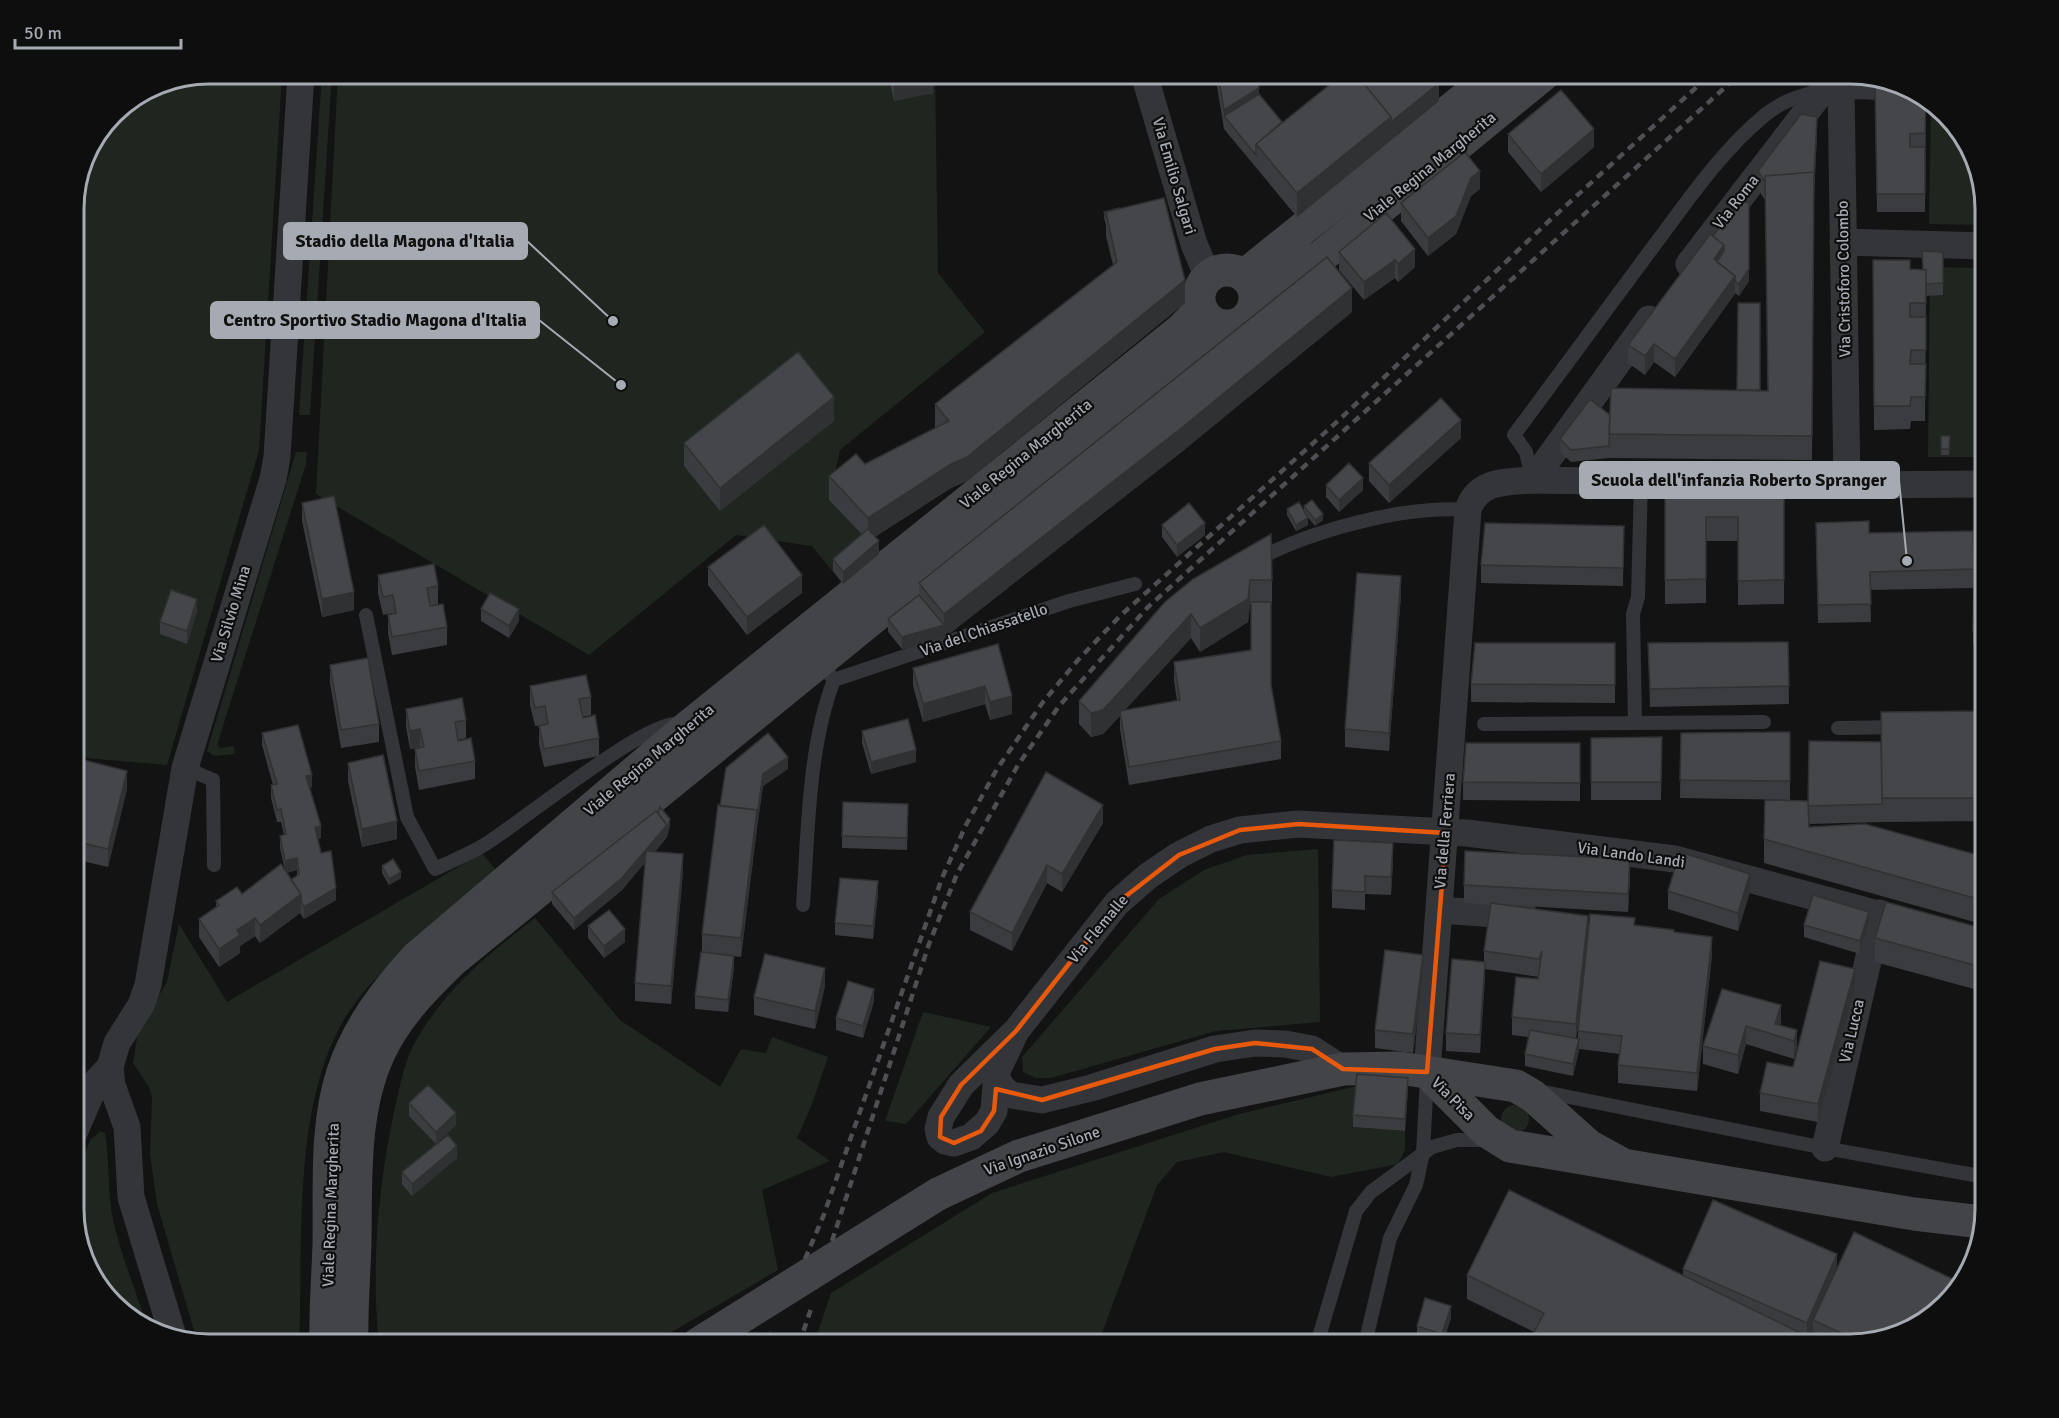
<svg xmlns="http://www.w3.org/2000/svg" width="2059" height="1418" viewBox="0 0 2059 1418" font-family="Signika,sans-serif">
  <style>
    .green { fill: #1f2620 }
    .lines { fill: none; stroke-linecap: round; stroke-linejoin: round }
    .lane { stroke: #343539; stroke-width: 14 }
    .street { stroke: #343539; stroke-width: 27 }
    .secondary { stroke: #424448; stroke-width: 33 }
    .rail { stroke: #4d4f53; stroke-width: 4.5; stroke-dasharray: 8 6; stroke-linecap: butt }
    .wall { fill: #3b3c3f; fill-rule: evenodd }
    .shaded-wall { fill: #303133 }
    .building { fill: #454649; stroke: #303133; stroke-width: 1.5 }
    .marked { fill: none; stroke: #e8590c; stroke-width: 4.5; stroke-linejoin: round }
    .labels { text-anchor: middle; dominant-baseline: central; stroke-width: 4.5; stroke-linejoin: round; paint-order: stroke }
    .street-label { font-size: 16px; fill: #a6abb3; stroke: #0e0e0f }
    .rim { fill: none; stroke: #a6abb3; stroke-width: 3 }
    .leader { fill: none; stroke: #a6abb3; stroke-width: 2 }
    .callout-dot { fill: #a6abb3; stroke: #0e0e0f; stroke-width: 2 }
    .callout { fill: #a6abb3; stroke: #a6abb3; stroke-width: 2 }
    .callout-label { font-size: 18px; text-anchor: middle; font-weight: bold; fill: #111 }
  </style>
  <rect width="100%" height="100%" fill="#131314"/>
  <path class="green" d="M209,74H282L259,450L167,765L74,757V200L84,157L113,113L157,84Z
    M322,74H332L310,415H299Z
    M338,74H935L938,273L985,332L840,450L829,500L879,554L843,584L812,546L736,535L589,655L316,494Z
    M1931,106H1934L1968,142L1985,209V225L1929,224Z
    M1930,267L1985,268V457H1928Z
    M296,452H307L306,464L217,745L220,748L234,746L235,754L214,756L207,751Z
    M1318,849L1320,1022L1216,1031L1051,1078H1036L1023,1072L1022,1057L1159,899L1204,870L1247,855Z
    M482,853L499,874C455,910 399,950 362,994C289,1081 304,1237 299,1344H209L197,1341L157,1204L150,1154L152,1098L149,1087L133,1063L138,1031L167,982L179,924L227,1002Z
    M535,918L620,1020L720,1087L741,1049L766,1053L772,1037L828,1057L811,1107L797,1138L830,1161L762,1190L778,1270L651,1344H379C371,1267 378,1188 394,1112C399,1090 403,1067 413,1046C444,989 485,957 535,918Z
    M923,1012L991,1027L906,1124L885,1121Z
    M1357,1086L1354,1127L1405,1131V1150L1398,1164L1331,1177L1224,1152L1177,1162L1157,1185L1098,1344H814L831,1293L992,1193L1239,1114Z
    M1501 1119a14 14 0 1 1 28 0a14 14 0 1 1-28 0Z
    M101,1131L105,1133C110,1162 107,1191 113,1220C121,1255 136,1291 147,1326L133,1321L91,1276L74,1218V1178L91,1139Z"/>
  <g class="lines">
    <path class="lane" d="M1532,478L1526,452L1514,435C1560,372 1607,310 1653,247C1687,202 1721,151 1765,115C1782,101 1799,96 1819,91
      M1256,560C1312,530 1406,505 1468,510
      M366,615L407,817L435,869C452,861 469,854 484,845C518,825 651,715 681,724
      M819,661L834,680L1069,601L1135,584
      M1635,723L1764,722
      M1484,724L1635,723L1633,614L1638,597L1641,481
      M1838,728L1899,727
      M185,768L213,780L214,865
      M803,905C808,834 808,747 834,680
      M1539,1091L1825,1148L1985,1177
      M1317,1344L1356,1211L1371,1192L1432,1147L1457,1140H1490
      M1365,1344L1390,1238L1416,1185L1423,1153L1427,1077"/>
    <path class="street" d="M1144,74L1194,244L1208,277
      M1844,74L1841,85L1847,485
      M1841,85L1893,87
      M1843,242L1985,246
      M1689,264L1823,90L1838,74
      M1533,480L1649,319
      M1439,910L1525,916
      M1016,1031L997,1071L994,1111L987,1123L971,1137L954,1143L945,1141L940,1137L938,1129L941,1117L961,1085L1016,1031L1117,903L1148,876L1179,855L1211,839L1240,830L1298,824L1467,833L1675,859L1985,943
      M110,1067L112,1085L127,1127L131,1197L172,1333
      M1427,1072L1468,510C1477,480 1506,482 1533,480L1847,485L1985,484
      M997,1079L1003,1089L1011,1095L1042,1100L1091,1088L1215,1049L1255,1043L1285,1044L1312,1049L1343,1069
      M74,1133L96,1082L110,1067L117,1043L141,1005L148,985L185,768L273,479L277,457L301,74
      M1825,1148L1879,913"/>
    <path class="secondary" d="M1199 298a28 28 0 1 1 56 0a28 28 0 1 1-56 0Z
      M1245,275L1495,74
      M1256,302L1275,286L1322,256L1544,74
      M1427,1072L1486,1131L1510,1146L1914,1214L1982,1222
      M326,1344C325,1311 328,1278 329,1244C330,1189 325,1126 343,1072C358,1028 385,992 416,958L689,726L1182,329L1194,317L1199,305
      M352,1344C351,1311 354,1277 355,1243C356,1181 352,1111 379,1053C396,1016 424,988 453,960L1172,374L1219,326
      M698,1344L938,1194L1019,1156L1200,1099L1343,1069L1400,1068L1516,1086L1533,1096L1589,1146L1620,1163"/>
    <path class="rail" d="M832,1241L929,944L957,874L1018,765L1059,706L1148,607L1740,74
      M805,1259L823,1217L942,878L966,825L997,769L1043,702L1078,660L1120,616L1339,420L1550,220L1711,74
      M763,1344L771,1332
      M799,1344L812,1306"/>
  </g>
  <path class="wall" d="M888,74H933V93L894,101Z
    M1215,74H1257L1259,94L1282,122L1439,101L1297,217L1224,129Z
    M1926,97L1925,212H1877L1875,104Z
    M1508,134L1594,147L1541,192L1508,152Z
    M1817,135L1814,196L1812,460L1609,458L1571,462L1560,452V439L1610,415L1760,390L1768,391L1765,200L1758,189V171Z
    M1480,189L1471,196L1456,234L1428,256L1401,221V203Z
    M1104,212L1185,303L967,481L951,488L875,537L879,554L843,584L833,571V559L862,535L829,500V476L865,464L935,428V404L1113,265L1106,236V225L1104,218Z
    M1386,213L1415,267L1398,282L1395,278L1364,300L1339,270V252Z
    M1710,234L1749,281L1739,296L1735,293L1675,377L1654,362L1645,375L1628,363V345Z
    M1943,252V295L1926,296L1925,421H1911L1910,429L1874,430L1873,260L1910,269H1922Z
    M1352,312L1184,450L944,638L902,649L888,632V619L919,595V583Z
    M834,421L720,511L684,466V443Z
    M1941,436H1950L1949,455H1941Z
    M1461,438L1389,503L1369,481V463Z
    M1784,481V604L1738,605V541H1706V603L1665,604V482Z
    M1326,485L1363,490L1339,512L1326,497Z
    M302,503L354,610L322,617L302,521Z
    M1304,506L1323,520L1315,526L1307,516L1308,525L1296,531L1287,515V509L1304,511Z
    M1162,525L1205,535L1177,557L1162,537Z
    M1624,526L1623,586L1481,583V565Z
    M1973,531L1974,575L1985,576V644H1973L1974,588L1870,590L1871,622L1818,623L1816,541L1869,533Z
    M708,567L802,593L747,635L708,585Z
    M378,575L438,586V604L430,606L447,627V645L392,655L388,633V615L393,614V613L383,615L378,593Z
    M1193,579L1272,580V604H1271V685L1281,741V759L1129,785L1120,729V716L1103,734L1091,737L1079,724V701ZM1250,604H1251V650L1174,662V680L1177,701L1125,710L1191,638L1200,652L1248,622Z
    M1401,594L1389,751L1345,747V729Z
    M481,609L519,621L509,638L481,621Z
    M197,611L187,644L160,634V622Z
    M1788,642L1789,704L1650,707L1648,643Z
    M1615,643V703L1471,702V684Z
    M998,644L1012,714L990,720L985,704L923,722L913,686V668Z
    M330,665L379,724V742L341,748L330,683Z
    M530,686L591,697V715L582,717L599,738V756L544,767L539,744V726L545,725L535,726L530,705Z
    M406,709L466,720V738L458,740L475,761V779L419,790L415,767V749L421,748L410,749L406,727Z
    M1985,711V821L1882,822L1809,824V827L1985,857V925L1764,863V839L1808,801L1881,742Z
    M862,731L916,762L871,774L862,743Z
    M1790,732V800L1680,798L1681,733Z
    M262,733L312,787L310,788L321,838L318,839L321,853L336,900L304,919L300,913L260,943L255,936L240,946V953L219,967L199,937V919L216,907V901L242,894L285,870L280,848V836L284,835L281,822H277L271,798V785H273L262,745ZM297,870V875L291,880L287,873Z
    M1662,737L1661,800H1591V738Z
    M1580,743V801L1463,800V782Z
    M348,763L397,839L362,847L348,781Z
    M788,769L763,786L757,828L741,957L702,952V934L720,806Z
    M127,789L108,867L74,859V801Z
    M908,816L907,850L842,848V836Z
    M1103,823L1062,892L1047,883L1012,951L970,930V912Z
    M670,825L667,837L655,852L683,872L671,1004L635,1001V983L645,862L622,890L574,930L552,904V892Z
    M1393,861L1391,895L1365,894V910L1332,908V890Z
    M382,866L401,878L389,885L382,873Z
    M1630,877L1628,912L1507,905L1588,934L1635,926L1674,932L1712,955L1697,1091L1618,1083V1065L1620,1054L1579,1049L1573,1076L1525,1066V1054L1529,1037L1512,1035V1017L1538,979L1539,977L1485,969L1480,1053L1446,1051V1033L1484,962V951L1490,905L1464,903V885ZM1587,942L1578,1031V1039H1576Z
    M1668,891L1750,892L1738,931L1668,909Z
    M878,894L873,939L835,935V923Z
    M1869,924L1860,954L1804,937V925Z
    M588,926L625,942L604,958L588,938Z
    M1985,929V992L1875,962V938Z
    M734,968L728,1012L695,1009V996Z
    M1423,973L1413,1053L1375,1048V1030Z
    M825,986L815,1029L754,1015V997Z
    M1855,987L1818,1122L1760,1111V1093L1793,1067Z
    M1722,989L1781,1023L1780,1025L1797,1030V1048L1794,1059L1746,1044L1738,1074L1703,1064V1046Z
    M874,1001L863,1038L836,1030V1018Z
    M1408,1090L1405,1131L1353,1127V1115Z
    M409,1103L456,1125L436,1144L409,1116Z
    M457,1158L412,1196L402,1184V1172Z
    M1683,1269H1837L1917,1327L1850,1344H1528L1534,1332L1467,1299V1275L1683,1276Z
    M1451,1318L1443,1344H1409V1343L1420,1339L1417,1338V1326Z"/>
  <path class="shaded-wall" d="M933,75V93L894,101V83Z
    M1439,83V101L1297,217V193L1391,117Z
    M1259,88V106L1224,116V129V110Z
    M1817,117L1814,196L1812,460L1814,172Z
    M1594,129V147L1541,192V174Z
    M1480,171V189L1471,196L1456,234L1428,256V238L1471,178Z
    M1724,245V263L1720,270L1714,259Z
    M1415,249V267L1398,282V264Z
    M1395,260V278L1364,300V282Z
    M1749,269V281L1739,296V284Z
    M1735,276V294L1675,377V359Z
    M1185,280V303L967,481L951,488L868,541V518Z
    M1352,288V312L1184,450L944,638L902,649V637L944,625V614Z
    M1654,344V362L1645,375V356Z
    M834,397V421L720,511V488Z
    M1461,420V438L1389,503V485Z
    M1363,478V490L1339,512V500Z
    M1323,514V520L1315,526V520Z
    M1308,518V525L1296,531V525Z
    M1205,523V535L1177,557V545Z
    M879,541V554L843,584V572Z
    M802,575V593L747,635V617Z
    M1401,576V594L1389,751V733Z
    M1250,580V604L1248,622L1200,652V628Z
    M354,592V610L322,617V599Z
    M197,599V611L187,644V631Z
    M519,609V621L509,638V626Z
    M1191,614V638L1120,715V711V716L1103,734L1091,737V713Z
    M985,686V704L923,722V704Z
    M1012,696V714L990,720V702Z
    M420,729V747L410,749V731Z
    M916,750V762L871,774V762Z
    M788,757V769L763,786L757,828L741,957V938L757,810L763,774Z
    M127,771V789L108,867V849Z
    M312,775V787L306,788V776Z
    M1103,805V823L1062,892V874Z
    M670,819V825L667,837L622,890L574,930V918Z
    M397,821V839L362,847V829Z
    M321,826V838L315,839V827Z
    M1393,843V861L1391,895V877Z
    M683,854V872L671,1004V986Z
    M297,858V870L285,873V861Z
    M1630,859V877L1628,912V894Z
    M1047,865V883L1012,951V933Z
    M401,872V878L389,885V879Z
    M1750,874V892L1738,931V913Z
    M878,881V894L873,939V926Z
    M336,888V900L304,919V907Z
    M301,894V912L260,943V925Z
    M1869,912V924L1860,954V941Z
    M1588,916V934L1576,1042V1024Z
    M255,918V936L240,946V953L219,967V949L237,930Z
    M625,929V942L604,958V946Z
    M1712,937V955L1697,1091V1073Z
    M1423,955V973L1413,1053V1034Z
    M734,956V968L728,1012V1000Z
    M1485,962V980L1480,1053V1035Z
    M825,968V986L815,1029V1011Z
    M1855,969V987L1818,1122V1104Z
    M874,989V1001L863,1038V1026Z
    M1781,1005V1023L1777,1035L1775,1024Z
    M1746,1026V1044L1738,1074V1055Z
    M1797,1030V1048L1794,1059V1041Z
    M1579,1039V1051L1573,1076V1064Z
    M1408,1078V1090L1405,1131V1119Z
    M456,1113V1125L436,1144V1132Z
    M457,1146V1158L412,1196V1184Z
    M1837,1254V1278L1813,1320V1334L1807,1344V1323Z
    M1451,1306V1318L1442,1344V1334Z"/>
  <path class="building" d="M892,74H933V75L894,83Z
    M1218,74H1257L1259,88L1224,110Z
    M1343,74H1356L1391,117L1297,193L1256,144Z
    M1356,74H1431L1439,83L1391,122V117Z
    M1875,86H1891L1926,97L1925,133L1910,134V147H1925V194H1877Z
    M1561,90L1594,129L1541,174L1508,134Z
    M1259,94L1282,122L1256,144V155L1224,116Z
    M1801,114L1817,117L1814,178V172L1765,176V182L1758,171Z
    M1465,152L1480,171L1471,178L1456,216L1428,238L1401,203Z
    M1814,172L1812,436L1609,434L1611,388L1768,391L1765,176Z
    M1164,198L1185,280L967,457L951,464L868,518L829,476L856,454L865,464L949,421L935,404L1117,262L1106,212Z
    M1741,199L1749,203V269L1739,284L1735,281V276L1717,262L1724,251V245L1713,236Z
    M1119,208V209L1106,212V218L1104,212Z
    M1386,213L1415,249L1398,264L1395,260L1364,282L1339,252Z
    M1710,234L1724,245L1714,259L1735,276L1675,359L1654,344L1645,356L1628,345Z
    M1922,251L1943,252V283L1926,284V270L1923,269Z
    M1327,257L1352,288L1184,426L944,614L919,583Z
    M1873,260H1910V269L1926,270V303H1910V317H1926V350H1911L1910,364H1926L1925,397H1911L1910,406H1874Z
    M1738,303H1760V390H1737Z
    M798,352L834,397L720,488L684,443Z
    M1441,398L1461,420L1389,485L1369,463Z
    M1590,399L1610,415L1609,446L1571,450L1560,439Z
    M1941,436H1950L1949,449H1941Z
    M1349,463L1363,478L1339,500L1326,485Z
    M1784,481V580L1738,581V517H1706V579L1665,580V482Z
    M334,496L354,592L322,599L302,503Z
    M1312,500L1323,514L1315,520L1304,506Z
    M1299,502L1308,518L1296,525L1287,509Z
    M1189,503L1205,523L1177,545L1162,525Z
    M1869,521V533L1973,531L1974,569L1870,572L1871,604L1818,605L1816,523Z
    M1485,523L1624,526L1623,568L1481,565Z
    M764,525L802,575L747,617L708,567Z
    M868,529L879,541L843,572L833,559Z
    M1271,534L1272,580H1250L1248,599L1200,628L1191,614L1103,710L1091,713L1079,701L1165,602L1193,579Z
    M434,564L438,586L427,588L430,606L443,604L447,627L392,637L388,615L396,613L393,595L383,597L378,575Z
    M1357,573L1401,576L1389,733L1345,729Z
    M1974,575L1985,576V632H1973Z
    M171,590L197,599L187,631L160,622Z
    M490,593L519,609L509,626L481,609Z
    M919,595L944,625L902,637L888,619Z
    M1251,602H1271V685L1281,741L1129,767L1120,711L1180,700L1174,662L1251,650Z
    M1788,642L1789,686L1650,689L1648,643Z
    M1475,643H1615V685L1471,684Z
    M998,644L1012,696L990,702L985,686L923,704L913,668Z
    M368,658L379,724L341,730L330,665Z
    M586,675L591,697L579,699L583,718L595,715L599,738L544,749L539,726L548,724L545,706L535,708L530,686Z
    M462,698L466,720L455,722L458,741L471,738L475,761L419,771L415,749L424,747L420,729L410,731L406,709Z
    M1985,711V798H1882L1881,712Z
    M908,719L916,750L871,762L862,731Z
    M298,725L312,775L306,776L321,826L315,827L321,853L331,851L336,888L304,907L301,901V894L291,880L299,874L297,858L285,861L280,836L286,834L281,809L277,810L271,785L277,784L262,733Z
    M1790,732V781L1680,780L1681,733Z
    M768,733L788,757L763,774L757,816V810L720,806L726,768Z
    M1662,737L1661,782H1591V738Z
    M1809,741L1881,742L1882,804L1808,806Z
    M1466,743H1580V783L1463,782Z
    M383,755L397,821L362,829L348,763Z
    M84,760L127,771L108,849L74,841V801Z
    M1046,772L1103,805L1062,874L1047,865L1012,933L970,912Z
    M1765,800L1808,801L1809,827L1865,824L1985,857V901L1764,839Z
    M843,802L908,804L907,838L842,836Z
    M718,805L757,810L741,938L702,934Z
    M660,807L670,819L667,831V825L658,813Z
    M656,811L667,825L622,878L574,918L552,892Z
    M1334,840L1393,843L1391,877L1365,876V892L1332,890Z
    M646,851L683,854L671,986L635,983Z
    M1465,851L1630,859L1628,894L1464,885Z
    M1680,852L1750,874L1738,913L1668,891Z
    M393,859L401,872L389,879L382,866Z
    M281,864L301,894L260,925L255,918L237,930L240,935L219,949L199,919L219,905L216,901L237,887L242,894Z
    M840,878L878,881L873,926L835,923Z
    M1813,895L1869,912L1860,941L1804,925Z
    M1886,902L1985,929V968L1875,938Z
    M1491,903L1588,916L1576,1024L1512,1017L1516,977L1538,979L1542,951L1539,959L1484,951Z
    M609,910L625,929L604,946L588,926Z
    M1590,914L1635,918L1634,925L1674,930V932L1712,937L1697,1073L1618,1065L1622,1036L1578,1031Z
    M1385,950L1423,955L1413,1034L1375,1030Z
    M701,952L734,956L728,1000L695,996Z
    M765,954L825,968L815,1011L754,997Z
    M1452,959L1485,962L1480,1035L1446,1033Z
    M1820,961L1855,969L1818,1104L1760,1093L1767,1062L1793,1067Z
    M848,981L874,989L863,1026L836,1018Z
    M1722,989L1781,1005L1775,1024L1797,1030L1794,1041L1746,1026L1738,1055L1703,1046Z
    M1530,1030L1579,1039L1573,1064L1525,1054Z
    M1357,1074L1408,1078L1405,1119L1353,1115Z
    M428,1085L456,1113L436,1132L409,1103Z
    M448,1135L457,1146L412,1184L402,1172Z
    M1509,1190L1823,1344H1528L1544,1313L1467,1275Z
    M1713,1200L1837,1254L1807,1323L1683,1269Z
    M1854,1232L1963,1284L1962,1285L1917,1327L1860,1342L1813,1320Z
    M1425,1298L1451,1306L1442,1334L1417,1326Z
    M1437,1333L1441,1344H1410L1409,1343Z"/>
  <path class="marked" d="M1298,824L1446,833L1427,1072L1343,1069L1312,1049L1255,1043L1215,1049L1042,1100L996,1089L994,1111L981,1131L954,1143L940,1137L941,1117L961,1085L1016,1031L1117,903L1179,855L1240,830Z"/>
  <g class="labels">
    <g class="street-label">
      <text transform="translate(1430 167) rotate(-39)">Viale Regina Margherita</text>
      <text transform="translate(1174 176) rotate(74)">Via Emilio Salgari</text>
      <text transform="translate(1736 202) rotate(-52)">Via Roma</text>
      <text transform="translate(1844 279) rotate(-91)">Via Cristoforo Colombo</text>
      <text transform="translate(1026 454) rotate(-39)">Viale Regina Margherita</text>
      <text transform="translate(231 614) rotate(-73)">Via Silvio Mina</text>
      <text transform="translate(984 630) rotate(-19)">Via del Chiassatello</text>
      <text transform="translate(649 760) rotate(-40)">Viale Regina Margherita</text>
      <text transform="translate(1445 831) rotate(-85)">Via della Ferriera</text>
      <text transform="translate(1631 855) rotate(8)">Via Lando Landi</text>
      <text transform="translate(1098 929) rotate(-50)">Via Flemalle</text>
      <text transform="translate(1852 1031) rotate(-77)">Via Lucca</text>
      <text transform="translate(1453 1099) rotate(45)">Via Pisa</text>
      <text transform="translate(1042 1151) rotate(-19)">Via Ignazio Silone</text>
      <text transform="translate(331 1205) rotate(-88)">Viale Regina Margherita</text>
    </g>
  </g>
  <path d="M0 0H2059V1418H0ZM209 84H1850A125 125 0 0 1 1975 209V1209A125 125 0 0 1 1850 1334H209A125 125 0 0 1 84 1209V209A125 125 0 0 1 209 84Z" fill="#0e0e0f" fill-rule="evenodd"/>
  <path class="rim" d="M209 84H1850A125 125 0 0 1 1975 209V1209A125 125 0 0 1 1850 1334H209A125 125 0 0 1 84 1209V209A125 125 0 0 1 209 84Z"/>
  <path class="leader" d="M613 321L527 241M621 385L539 320M1907 561L1899 480"/>
  <g class="callout-dot">
    <circle cx="613" cy="321" r="6"/>
    <circle cx="621" cy="385" r="6"/>
    <circle cx="1907" cy="561" r="6"/>
  </g>
  <g class="callout">
    <rect x="284" y="223" width="243" height="36" rx="6"/>
    <rect x="211" y="302" width="328" height="36" rx="6"/>
    <rect x="1580" y="462" width="319" height="36" rx="6"/>
  </g>
  <g class="callout-label">
    <text x="405" y="247">Stadio della Magona d'Italia</text>
    <text x="375" y="326">Centro Sportivo Stadio Magona d'Italia</text>
    <text x="1739" y="486">Scuola dell'infanzia Roberto Spranger</text>
  </g>
  <path d="M15 39v9h166v-9" fill="none" stroke="#a6abb3" stroke-width="3"/>
  <text x="24" y="39" font-size="18" fill="#a6abb3" stroke="#0e0e0f" stroke-width="4.5" paint-order="stroke">50 m</text>
</svg>
